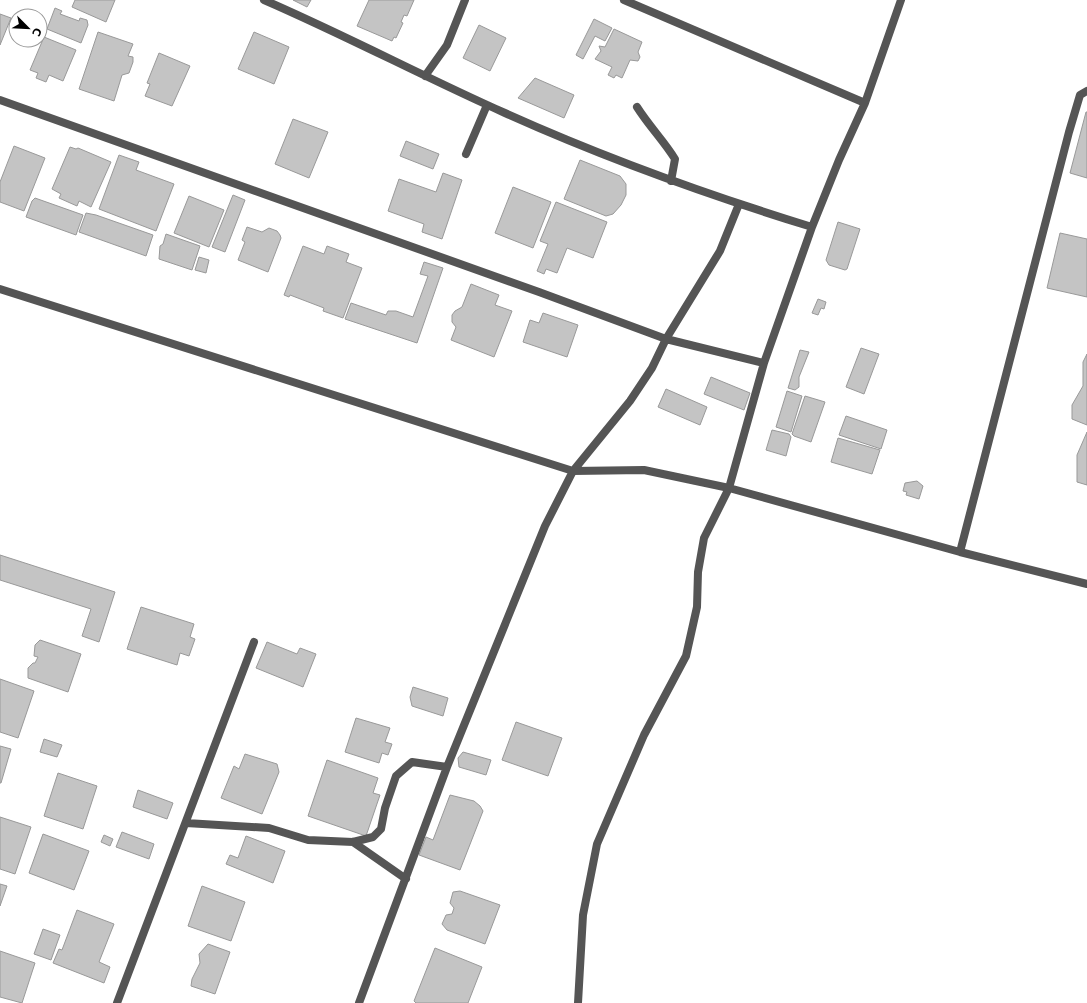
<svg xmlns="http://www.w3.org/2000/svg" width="1087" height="1003" viewBox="0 0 1087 1003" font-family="'DejaVu Sans',sans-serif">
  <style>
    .building { fill: #c4c4c4; stroke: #999 }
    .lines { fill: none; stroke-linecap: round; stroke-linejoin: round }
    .street { stroke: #555; stroke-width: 8 }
  </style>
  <rect width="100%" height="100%" fill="#fff"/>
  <path class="building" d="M75,0H115L106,22L72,7Z
    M293,0H311L307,7Z
    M369,0H414L407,16L404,15L401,22L403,23L396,38L394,37L392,41L357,26Z
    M55,8L62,11L60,14L79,21L80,18L87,20L88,25L81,43L47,29Z
    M0,14L11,18L0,45Z
    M594,19L612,28L605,41L595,36L583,59L576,55Z
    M479,25L506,38L490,71L463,58Z
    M614,29L642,42L638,52L640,57L638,61L630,60L622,78L616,75L614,78L608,75L612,67L595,59L601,51L599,46L605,47Z
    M98,32L133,44L128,56L133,57V62L129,73L122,75L114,101L79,89Z
    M254,32L289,47L274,84L238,69Z
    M44,37L76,50L63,81L49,75L46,82L36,78L38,73L30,70Z
    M159,53L190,66L172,106L145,96L150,84L147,83Z
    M535,78L574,95L564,118L518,98Z
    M1086,112H1087V178L1070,173Z
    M293,119L328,132L309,178L275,164Z
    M406,141L439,154L433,169L400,156Z
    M14,146L45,158L24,211L0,202V182Z
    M70,147L76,149L78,148L111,162L91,207L79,201L77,206L59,198L61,194L52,189Z
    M119,155L139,162L136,170L174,184L156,231L99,209Z
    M580,160L620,176L626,184V195L621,205L613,214L606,216L564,199Z
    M443,173L462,180L442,239L422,232L424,224L388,211L399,179L436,192Z
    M513,187L551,202L533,248L495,233Z
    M233,195L245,200L225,252L212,247Z
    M189,196L224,210L209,247L174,233Z
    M35,198L83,215L76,235L26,217L32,201Z
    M556,202L607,222L593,258L567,248L557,273L546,269L544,274L537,271L548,244L540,241Z
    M86,213L96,215L153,235L146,256L79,232Z
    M838,222L860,229L847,269L845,270L829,265L826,260Z
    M247,227L262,232L269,228L277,231L280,235L281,238L268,272L238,260L245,242L242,240Z
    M1060,233L1087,239V297L1047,288Z
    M166,234L200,246L192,270L159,259L160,246L163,244Z
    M303,246L324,254L327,246L349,254L346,262L362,268L343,318L323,311L324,308L290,295L289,297L284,295Z
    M199,257L209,260L206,273L195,270Z
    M424,262L443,268L417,343L345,319L351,303L386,315L388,311H396L413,317L428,276L420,274Z
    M471,284L499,295L495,305L512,311L494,357L451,340L456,327L452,322V315L455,311L462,307Z
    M818,299L826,302L824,309L821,308L818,315L812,313Z
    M543,313L578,325L567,357L523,342L530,320L539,323Z
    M861,348L879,354L864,394L846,387Z
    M800,350L809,352L799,377V387L795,390L788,388Z
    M1087,354V425L1072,419V405L1083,386V362Z
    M711,377L750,393L744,410L704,394Z
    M666,389L707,407L700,425L658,407Z
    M787,391L802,396L791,432L776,427Z
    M805,396L825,402L811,442L794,436L792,434Z
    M846,416L887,430L881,449L839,435Z
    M772,430L789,434L791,437L786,456L766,450Z
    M1087,432V485L1077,482V455Z
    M838,438L880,450L872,474L831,462Z
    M917,481L923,486L919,499L906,495L907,492L903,491L905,483Z
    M0,555L115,592L99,642L82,636L91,609L0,580Z
    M141,607L194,624L190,637L195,639L189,656L180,653L177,665L127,649Z
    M40,640L81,654L68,692L28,678V668L33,663H35L38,657L34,656L35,645Z
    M267,642L297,654L300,648L316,654L303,687L256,668Z
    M0,679L34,691L18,738L0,732Z
    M413,687L448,698L443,716L412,706L410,697Z
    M356,718L390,728L385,742L392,744L388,755L382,753L379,763L345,752Z
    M516,722L562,738L548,776L502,760Z
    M44,739L62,745L57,757L40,752Z
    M0,746L11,749L1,783H0Z
    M463,752L491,760L486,775L459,767L458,758Z
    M245,754L277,764L279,772L262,814L221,798L234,766L239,769Z
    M327,760L378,778L373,793L380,795L366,836L308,816Z
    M58,773L97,786L83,829L44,816Z
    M138,790L173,803L167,819L133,807Z
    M450,795L474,801L480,806L483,811L460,870L419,855L426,837L433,840Z
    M0,817L31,827L15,874L0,869Z
    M122,832L154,844L149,859L116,847Z
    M43,834L89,851L74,890L29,873Z
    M104,835L113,839L110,846L101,842Z
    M246,836L285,851L273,883L226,864L230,855L238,858Z
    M0,884L7,886L0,906Z
    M202,886L245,902L231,941L188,926Z
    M460,891L500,905L485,944L447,930L442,924L446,915L452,914L454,908L450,903L453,892Z
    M77,910L114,924L99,962L110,967L104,983L53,963L59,949L62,950Z
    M43,929L60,935L51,960L34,954Z
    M208,944L230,952L215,994L191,986L192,979L200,963L199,954Z
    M435,948L482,967L468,1003H416L414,1001Z
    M0,951L35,963L22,1003L0,997Z"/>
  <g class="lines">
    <path class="street" d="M264,0C345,35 424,77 505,113C605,158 708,195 812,227
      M624,0L865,103
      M425,76L447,45L465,0
      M0,100L539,292L666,339L764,363L812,227L839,160L865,103L901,0
      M637,107C649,126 664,141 675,159L671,181
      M466,154L487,105
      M0,289L573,471L644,470L729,488L960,552L1087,584
      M960,552L1069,132L1080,95L1087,91
      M447,767L545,526L573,471L630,401L652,368L666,339L720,251L739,204
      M186,823L269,828L308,840L353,842L373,837L381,829L385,808L396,776L412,762L447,767L359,1003
      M353,842L406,879
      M117,1003L254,642
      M578,1003L583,915L597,844L644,735L686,656L697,607L698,572L704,538L729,488L764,363"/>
  </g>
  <g transform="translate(28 28) rotate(114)"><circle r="19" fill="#ffffff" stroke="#999999"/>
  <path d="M0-3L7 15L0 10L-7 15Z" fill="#000000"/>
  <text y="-6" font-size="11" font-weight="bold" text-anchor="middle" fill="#000000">С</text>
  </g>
</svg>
